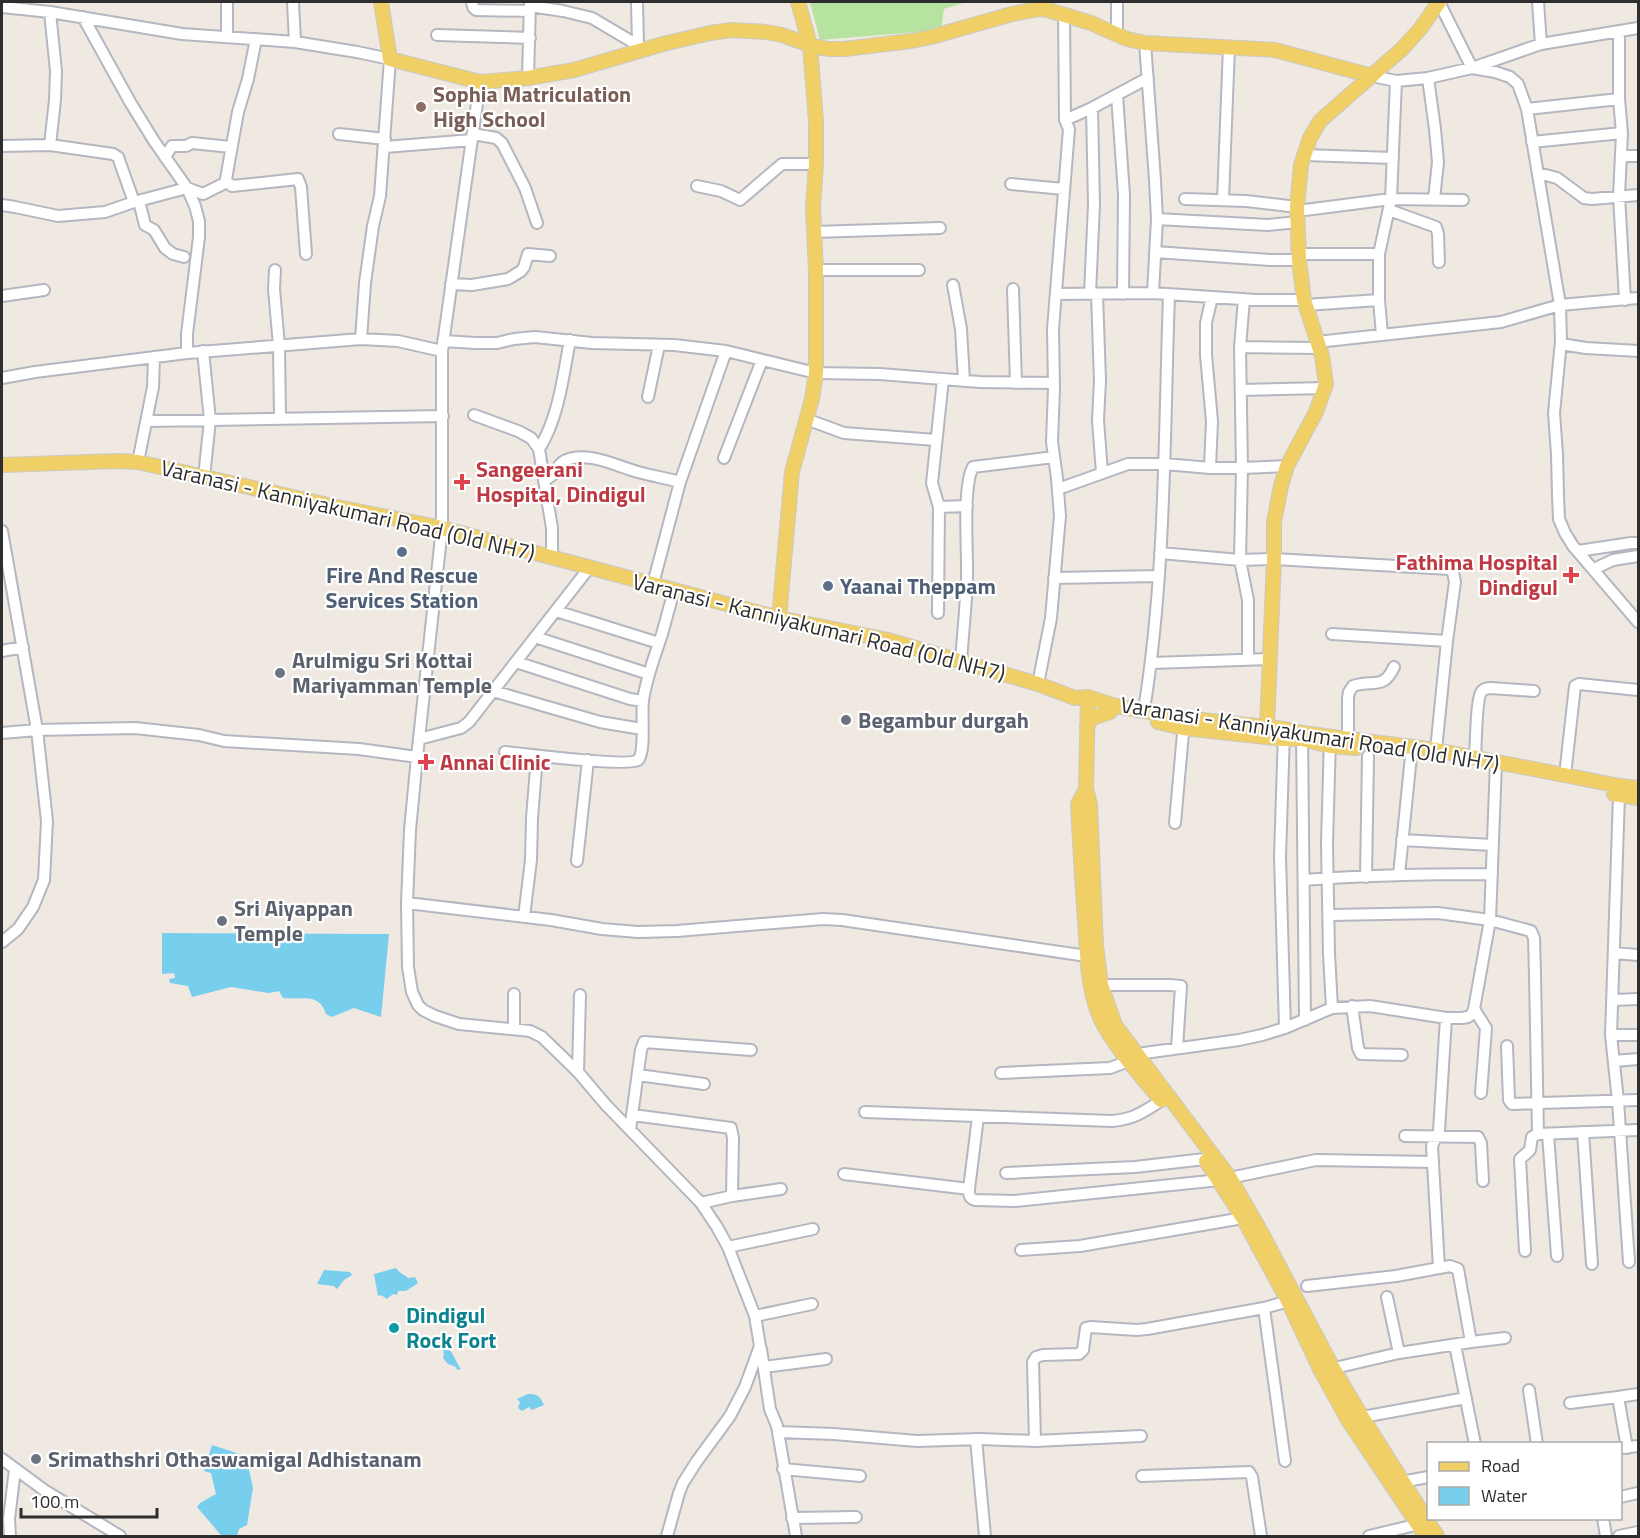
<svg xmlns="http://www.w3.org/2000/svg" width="1640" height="1538" viewBox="0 0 1640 1538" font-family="'Titillium Web',sans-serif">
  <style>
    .green { fill: #b7e3a0 }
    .water { fill: #78ceed }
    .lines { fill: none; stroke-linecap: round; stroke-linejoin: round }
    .minor-casing { stroke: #b4b7c1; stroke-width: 14 }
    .major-casing { stroke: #c9c9c9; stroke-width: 16 }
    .minor { stroke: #fff; stroke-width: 10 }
    .major { stroke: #efcf66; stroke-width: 14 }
    .education-dot { fill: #8d6e63; stroke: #fff; stroke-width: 2 }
    .health-dot { fill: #e0444e; stroke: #fff; stroke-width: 2 }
    .service-dot { fill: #5c6f8a; stroke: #fff; stroke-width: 2 }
    .worship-dot { fill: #6b7280; stroke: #fff; stroke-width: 2 }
    .culture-dot { fill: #0f9aa8; stroke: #fff; stroke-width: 2 }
    .labels { text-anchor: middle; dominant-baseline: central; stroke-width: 4.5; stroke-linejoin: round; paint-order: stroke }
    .education-label { font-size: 22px; font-weight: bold; fill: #785e54; stroke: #fff; text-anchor: start }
    .health-label { font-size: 22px; font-weight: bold; fill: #be3a42; stroke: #fff; text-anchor: start }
    .street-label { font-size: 22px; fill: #2e2e2e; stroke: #fff }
    .service-label { font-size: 22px; font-weight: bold; fill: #4e5e75; stroke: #fff }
    .worship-label { font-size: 22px; font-weight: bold; fill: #5b616d; stroke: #fff; text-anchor: start }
    .culture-label { font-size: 22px; font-weight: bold; fill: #0d838f; stroke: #fff; text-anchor: start }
  </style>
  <rect width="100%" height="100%" fill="#efe9e1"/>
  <path class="green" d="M810,2H966L944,9L941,30L820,40Z"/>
  <path class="water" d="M162,933L389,934L381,1017L354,1008L332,1017L326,1014C320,992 300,1000 283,998L279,991L269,993L231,987L192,997L188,986L170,983L169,979L175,978L174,973L162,974Z
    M396,1268C400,1274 404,1274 408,1278L415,1277L418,1283L406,1291H398L397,1295L393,1294L387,1299L381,1295L378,1296L374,1274Z
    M324,1270L350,1272L352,1275L344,1280L337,1289L334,1286L317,1284Z
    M441,1345C454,1349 454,1360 461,1369L457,1370L456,1367L448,1364L443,1358L444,1354Z
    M528,1394C538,1394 540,1396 544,1405L532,1410L529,1407L522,1411L518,1408L520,1402L517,1399Z
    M212,1445L246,1456L253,1488L247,1525L239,1529L237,1536H223L220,1534L197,1507L200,1503L216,1494L211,1473L204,1471Z"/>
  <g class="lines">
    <g class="minor-casing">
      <path id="minor" d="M293,2L295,42
        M472,2L473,7L476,10L530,11
        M637,2L638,44
        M1439,2L1472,68L1541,44L1638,28
        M1538,2L1541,44
        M530,6L563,11L592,18L646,50
        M2,7L50,12L182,34L295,42L357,52L390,59L380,196L373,226L365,283L361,339
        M83,17L130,102L154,141L187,188L195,206L199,221V237L187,334V353
        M1619,31V99L1622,133L1619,196L1625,300
        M1117,34V2
        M437,35L530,38
        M227,37V2
        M256,39L248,79L238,112L226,179L227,182L232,186L298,179L301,187L306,254
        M1145,43L1155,180L1157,219L1153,293
        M1372,76L1396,81L1428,78L1472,68L1495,72L1510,77L1518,84L1527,109L1560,305L1561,341L1554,413L1557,454L1558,496L1559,519L1565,533L1573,546L1638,622
        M528,78L530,2
        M1428,78L1435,129L1438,162L1434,199
        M480,82L442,351V528L417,757L410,830L407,903L408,967L412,992L418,1005L423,1010L435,1016L459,1024L530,1031L542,1037L578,1072L606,1105L701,1203L717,1227L728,1247L755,1316L760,1346L745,1387L730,1416L697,1461L683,1483L679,1493L667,1536
        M1117,95L1124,195L1123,294
        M1527,109L1619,99
        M1065,120L1092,108L1148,78
        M339,134L385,139
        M473,134L496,138L502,143L525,188L537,223
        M1532,142L1622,133
        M50,145L113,154L118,157L134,202
        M2,146L50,145L55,100L56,71L50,12
        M385,147L472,140
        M1304,155L1393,158
        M1621,156H1638
        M165,157L172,146H186L192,143L231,147
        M1538,173L1557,178L1584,198L1592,199L1638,195
        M1011,184L1064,189
        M697,186L721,191L740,200L782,164H816
        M1185,199L1246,201L1297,207
        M1223,200L1229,47
        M139,201L145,225L154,230L165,248L173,254L184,257
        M2,205L15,207L58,216L105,212L134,202L187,188L203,194L227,182
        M1389,210L1436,227L1438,234L1439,262
        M1297,211L1391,199L1463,200
        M1157,219L1268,225L1298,222
        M814,232L940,228
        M1155,252L1270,260H1299
        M1299,254H1379
        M275,270L274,289L279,346L280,419
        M816,270H919
        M451,284L472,285L508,279L521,271L524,267L528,254L550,256
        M953,285L961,329L964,381
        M1013,289L1016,383
        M1056,294L1153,293L1256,300H1304
        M1090,294L1094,204L1092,108
        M1097,294L1100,381L1098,420L1102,473
        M2,296L44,290
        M1244,299L1240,347L1242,468L1240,560L1248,600V659
        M1306,305L1379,300
        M1382,335L1379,300V254L1391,199L1396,81
        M443,341L476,343H497L514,339L535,337L592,343L674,345L726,351L816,373L880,374L980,382L1054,383
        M1317,342L1501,322L1560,305L1638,298
        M1561,344L1586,348L1638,351
        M1240,347L1319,348
        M203,351L210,420L204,477
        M2,378L35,372L187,353L361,339L398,341L442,351
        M1241,390L1325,388
        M648,397L659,345
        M474,415L518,431L531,438L539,449L552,528V557
        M806,419L844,433L936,440
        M147,421L443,416
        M539,449C559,417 563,376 570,340
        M724,458L762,360
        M138,462L153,387L154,358
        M1210,468L1212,421L1206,355V323L1212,297
        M544,480C559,474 555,466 564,461C587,450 616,466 638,472C652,476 666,478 680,482
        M1058,489L1128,464H1165L1210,468H1242L1287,466
        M939,507L967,506
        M2,531L37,730L47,821L44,880L33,907L18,929L2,942
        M1578,551L1631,543H1638
        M1160,553L1240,560L1274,559L1449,569L1453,572L1455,582L1447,641L1436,750
        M1594,569L1613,560L1638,556
        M1054,578L1158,576
        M653,584L680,482L726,351
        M556,611L659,643
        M938,613L939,507L932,483L943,379
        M1332,634L1447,641
        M535,637L649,674
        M2,651L23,647
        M961,661C963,633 966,606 967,578C968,553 962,487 973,467L1054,457
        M516,662L630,699L643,701
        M1152,663L1269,659
        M1038,684L1051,618L1060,516L1057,478L1052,442L1054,388L1053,329L1069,129L1065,120L1064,14
        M493,691L600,722L642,729
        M1144,710C1166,573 1164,434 1169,295
        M1284,732L1280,857L1285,1028
        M2,733L37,730L135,728L199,735L224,741L359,749L417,757
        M1302,733L1305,1020
        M419,739L461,728L469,722L589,568
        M1330,739L1327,843L1329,954L1332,1008
        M1348,739V698L1349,692L1353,686C1373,679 1383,691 1394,667
        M505,752C523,754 629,767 638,760C646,752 641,713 643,701C646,678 655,656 662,634C666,620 670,605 674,590
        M1475,757C1476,745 1476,697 1482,691C1485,688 1488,688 1491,688L1534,691
        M1565,775L1575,686L1579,684L1638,690
        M1619,795L1611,1035L1618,1101L1629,1262
        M1175,823L1184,722
        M1402,840L1492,845
        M577,861L588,760
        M1399,875L1412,746
        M1366,877L1368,756
        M1304,880C1367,875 1430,874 1492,874
        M407,903L551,920L602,929L638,932L677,931L823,919L842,920L1087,956
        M1330,915L1438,913L1490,920L1531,931L1534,938L1535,975L1538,1134L1638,1130
        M524,917L531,860L532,818L537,756
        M1614,953L1638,955
        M1101,985H1170L1181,986L1177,1048
        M514,994V1029
        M1613,1000L1638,999
        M1352,1006L1358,1048L1361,1054L1402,1055
        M1474,1009L1486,1028L1481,1093
        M1611,1035H1638
        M1507,1046L1509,1100L1512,1104L1638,1100
        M1614,1061L1638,1059
        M578,1072L580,995
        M1001,1073L1110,1068L1129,1061L1137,1054L1239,1040L1262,1035L1285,1028L1332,1008L1370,1006L1446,1018H1462L1468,1017L1472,1014L1474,1009L1490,920L1496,762
        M638,1075L704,1084
        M865,1112L1112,1121C1135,1119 1142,1112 1161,1101
        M633,1115L731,1128L733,1138L732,1196
        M978,1117L969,1189C969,1195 969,1198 975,1200L1015,1201L1220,1180L1316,1160L1433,1162
        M630,1130L641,1050L644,1042L751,1050
        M1583,1132L1592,1264
        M1548,1134L1557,1256
        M1405,1136L1478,1137L1481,1143L1483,1181
        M1006,1173L1135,1167L1205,1159
        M844,1174L969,1189
        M701,1203L732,1196L781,1189
        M728,1247L813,1229
        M1021,1250L1080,1246L1243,1218
        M1525,1251L1520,1159L1530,1150L1532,1137L1538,1134
        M1307,1286L1396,1276L1439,1268
        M1387,1297L1399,1353
        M1264,1308L1285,1461
        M755,1316L812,1304
        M1471,1342L1505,1338
        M1455,1345L1475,1444
        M761,1349L770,1409L777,1426L796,1536
        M764,1367L826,1359
        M1326,1370L1399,1353L1471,1342L1458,1269L1450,1266L1439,1268L1432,1146L1439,1131L1446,1018
        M1529,1390L1537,1444
        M1618,1397L1638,1394
        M1570,1403L1618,1397L1627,1448
        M1357,1418L1466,1398
        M778,1432L834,1434L917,1441L980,1439L1035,1441L1141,1436
        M976,1439L985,1536
        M1035,1441L1033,1362L1036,1357L1043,1355L1079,1354L1083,1350L1086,1328L1090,1327L1137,1330L1147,1329L1264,1308L1296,1299
        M1621,1448L1638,1446
        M2,1459L44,1490L120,1536
        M783,1469L860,1476
        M1142,1476L1249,1472L1252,1477L1261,1536
        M1396,1483L1428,1477
        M1620,1497L1638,1493
        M792,1518L856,1517
        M1603,1518L1606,1536
        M10,1536L9,1519L15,1469
        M1369,1536L1424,1523
        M1619,1536L1638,1532"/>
    </g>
    <g class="major-casing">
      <path id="major" d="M381,2L390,59L480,82L528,78L574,70L663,44L710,33L732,30L766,32L782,35L810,45L828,49H844L911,41L931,37L1012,14L1039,9L1048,10L1091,23L1127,39L1145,43L1275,50L1372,76
        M2,465L118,461L138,462L337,507L442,528L779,618L888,640L1038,684L1075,698L1088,697L1116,706L1184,718L1285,729L1302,733L1436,750L1620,786L1638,788
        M779,618L792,472L812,399L816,373V270L813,208L816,164V121L810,45L798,2
        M1088,697L1086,789L1090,804L1096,946L1101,985L1115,1025L1230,1178L1260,1230L1333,1368L1362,1417L1437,1536
        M1158,722L1183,728L1284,739H1302L1330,746L1356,748
        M1087,726L1092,718L1110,712
        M1267,727L1274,559V522L1281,486L1287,466L1316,412L1326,384L1322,356L1304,300L1299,260L1297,207L1301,165L1310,138L1320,121L1402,49L1421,28L1439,2
        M1086,789L1078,804C1080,843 1082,881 1085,919C1087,950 1087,981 1097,1010C1107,1039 1141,1076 1161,1100
        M1614,794L1638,798
        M1206,1161L1243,1218L1288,1301L1321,1371L1348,1420L1425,1535"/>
    </g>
    <use href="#minor" class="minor"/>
    <use href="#major" class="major"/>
  </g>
  <circle class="education-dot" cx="421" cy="107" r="6"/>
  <g class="health-dot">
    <path d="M459 473h6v6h6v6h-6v6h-6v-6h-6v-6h6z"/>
    <path d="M1568 566h6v6h6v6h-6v6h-6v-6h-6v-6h6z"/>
    <path d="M423 753h6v6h6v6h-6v6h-6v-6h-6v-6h6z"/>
  </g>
  <g class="service-dot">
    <circle cx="402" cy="552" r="6"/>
    <circle cx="828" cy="586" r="6"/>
  </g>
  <g class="worship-dot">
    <circle cx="280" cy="673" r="6"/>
    <circle cx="846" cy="720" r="6"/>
    <circle cx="222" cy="921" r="6"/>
    <circle cx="36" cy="1459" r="6"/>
  </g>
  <circle class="culture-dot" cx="394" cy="1328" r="6"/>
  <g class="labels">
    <g class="education-label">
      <text x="433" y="94">Sophia Matriculation<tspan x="433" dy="25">High School</tspan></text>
    </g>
    <g class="health-label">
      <text x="476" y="469">Sangeerani<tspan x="476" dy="25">Hospital, Dindigul</tspan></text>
      <text x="1558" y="562" text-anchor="end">Fathima Hospital<tspan x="1558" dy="25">Dindigul</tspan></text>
      <text x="440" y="762">Annai Clinic</text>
    </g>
    <g class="street-label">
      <text transform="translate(348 510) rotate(13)">Varanasi - Kanniyakumari Road (Old NH7)</text>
      <text transform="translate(819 627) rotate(14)">Varanasi - Kanniyakumari Road (Old NH7)</text>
      <text transform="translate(1310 734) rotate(9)">Varanasi - Kanniyakumari Road (Old NH7)</text>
    </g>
    <g class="service-label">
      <text x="402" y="575">Fire And Rescue<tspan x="402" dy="25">Services Station</tspan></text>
      <text x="840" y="586" text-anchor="start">Yaanai Theppam</text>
    </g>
    <g class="worship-label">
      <text x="292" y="660">Arulmigu Sri Kottai<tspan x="292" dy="25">Mariyamman Temple</tspan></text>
      <text x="858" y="720">Begambur durgah</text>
      <text x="234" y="908">Sri Aiyappan<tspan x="234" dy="25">Temple</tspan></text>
      <text x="48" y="1459">Srimathshri Othaswamigal Adhistanam</text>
    </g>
    <g class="culture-label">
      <text x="406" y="1315">Dindigul<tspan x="406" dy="25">Rock Fort</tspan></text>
    </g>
  </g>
  <rect width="1640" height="1538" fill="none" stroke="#2e2e2e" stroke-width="6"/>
  <rect x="1427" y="1442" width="195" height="78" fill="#ffffff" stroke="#ababab" stroke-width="1.5"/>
  <rect x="1439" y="1462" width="30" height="9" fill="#efcf66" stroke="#ababab" stroke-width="1.5"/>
  <text x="1481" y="1472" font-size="18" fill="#2e2e2e">Road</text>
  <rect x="1439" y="1487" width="30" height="18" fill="#78ceed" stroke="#ababab" stroke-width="1.5"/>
  <text x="1481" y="1502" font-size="18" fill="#2e2e2e">Water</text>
  <path d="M21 1508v9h136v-9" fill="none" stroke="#2e2e2e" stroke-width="3"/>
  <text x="30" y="1508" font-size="18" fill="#2e2e2e" stroke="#ffffff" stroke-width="4.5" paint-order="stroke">100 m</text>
</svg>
